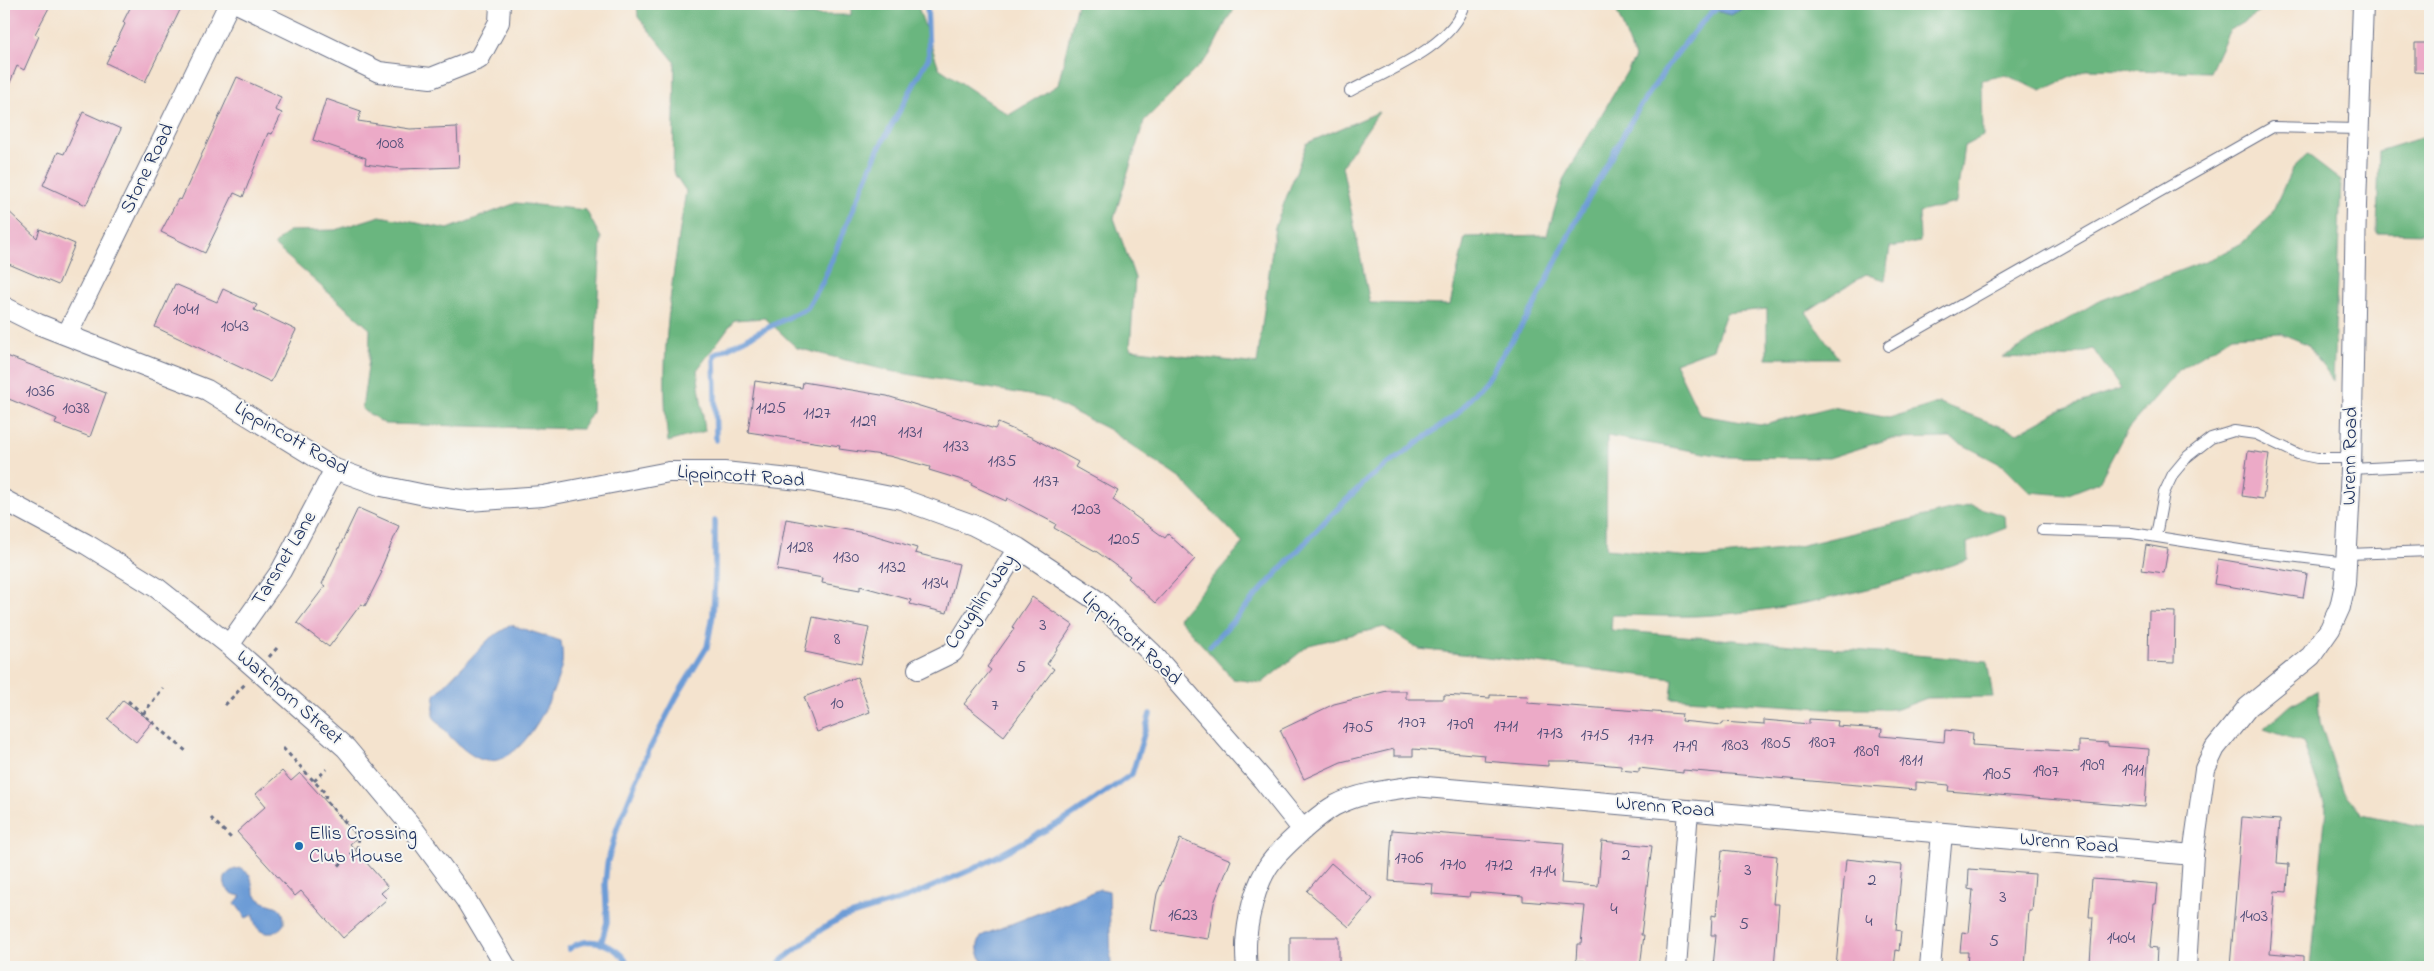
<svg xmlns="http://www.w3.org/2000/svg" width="2434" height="971" viewBox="0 0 2434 971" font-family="'Indie Flower',sans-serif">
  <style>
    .forest { fill: #6bb67f; stroke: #43726e }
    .water { fill: #6d9cd6; stroke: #44669a }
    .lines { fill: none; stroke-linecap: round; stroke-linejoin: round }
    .stream { stroke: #6d9cd6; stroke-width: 5.5 }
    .building { fill: #ecaac7 }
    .service-casing { stroke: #676e85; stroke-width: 12 }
    .minor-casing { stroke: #676e85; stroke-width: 22 }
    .path { stroke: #676e85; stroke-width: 3; stroke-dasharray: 4 4; stroke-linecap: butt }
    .service { stroke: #fff; stroke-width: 10 }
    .minor { stroke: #fff; stroke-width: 20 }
    .poi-dot { fill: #1f6fb2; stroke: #f6f6f2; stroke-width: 2 }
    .labels { text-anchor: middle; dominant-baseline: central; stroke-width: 4; stroke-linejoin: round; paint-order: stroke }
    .number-label { font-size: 18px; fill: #4f4e78 }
    .street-label { font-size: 20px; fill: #1b2f5e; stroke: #f6f6f2 }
    .poi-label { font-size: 20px; fill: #1b2f5e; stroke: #f6f6f2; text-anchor: start }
  </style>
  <rect width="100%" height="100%" fill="#f6f6f2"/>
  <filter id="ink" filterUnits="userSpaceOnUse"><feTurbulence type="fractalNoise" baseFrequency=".02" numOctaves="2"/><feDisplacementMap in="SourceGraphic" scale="10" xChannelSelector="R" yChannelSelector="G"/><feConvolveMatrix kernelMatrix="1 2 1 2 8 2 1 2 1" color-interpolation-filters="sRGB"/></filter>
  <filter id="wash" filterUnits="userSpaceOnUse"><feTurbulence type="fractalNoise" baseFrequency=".0096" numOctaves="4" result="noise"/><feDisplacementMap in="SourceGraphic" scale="20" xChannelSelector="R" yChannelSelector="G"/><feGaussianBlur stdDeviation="1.12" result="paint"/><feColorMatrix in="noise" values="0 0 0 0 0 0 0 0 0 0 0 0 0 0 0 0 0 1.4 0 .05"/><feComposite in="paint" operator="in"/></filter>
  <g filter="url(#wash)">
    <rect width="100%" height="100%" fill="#f4e3ce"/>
    <path class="forest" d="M637,4H785V15H851V4H917L939,68L1009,115L1058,85L1077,4H1238L1228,18L1209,56L1144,121L1114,218L1135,278L1130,349L1257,364L1275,227L1307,143L1379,112L1342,166L1370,303L1450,305L1465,237L1547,235L1564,178L1635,58L1614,4H1716L1717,9L1746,8L1750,4H2273L2229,31L2210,72L2088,69L2041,91L2006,75L1982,80L1983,136L1964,146L1956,203L1919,212L1920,242L1890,247L1885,280L1866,274L1806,312L1838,358H1767V309L1726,313L1713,349L1675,363L1700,415L1760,425L1832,407L1889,418L1939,403L2018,433L2062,409L2121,389L2093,349L2057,359L2003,357L2097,302L2213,258L2242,243L2270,217L2292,169L2307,155L2341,181L2333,381L2307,344L2280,333L2232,336L2179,370L2126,431L2099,482L2066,495L2030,492L2004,466L1950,438L1889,439L1829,458L1728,457L1607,436L1606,549L1701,558L1782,550L1971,505L2005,516L2006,528L1967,543L1968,560C1880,588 1789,612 1696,616C1668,617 1640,615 1612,615L1611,630L1987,661L1993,697L1927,698L1898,709H1840L1671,698L1673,679L1419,649L1384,627L1309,645L1262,683L1233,679L1178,618L1243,543L1182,480L1108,429L1046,398L890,371L797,348L765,318L734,320L697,370L705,431L668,442C658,357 673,274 686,191L673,172L675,62L638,17Z
      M2430,135V234L2377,233L2379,151Z
      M516,203L586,210L601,238L592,412L582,429L385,424L362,409L369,359L370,329L274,245L288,231L335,230L380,216L448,229Z
      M2317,690L2320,722L2342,790L2362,814L2430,828V967H2311L2326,808L2303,742L2264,729L2291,705Z"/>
    <path class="water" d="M1716,4H1750L1731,15C1723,13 1717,13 1716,4Z
      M511,625L561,641C562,648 563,657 562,664C555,694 527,759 491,761C471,763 444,731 433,716L435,695L490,638Z
      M241,868L250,875C253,882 251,891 258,898C269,909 285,900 284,924C273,940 252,934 254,914L246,918L235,903L241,896C219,893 219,870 241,868Z
      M1100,889L1109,891L1111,967H987C979,957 973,946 983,935Z"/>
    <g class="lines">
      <path class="stream" d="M716,440L714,355L807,308L823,281L877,152L929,57L927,4
        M1210,646L1325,521L1368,479L1457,414L1486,380L1533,308L1576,221L1635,114L1672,60L1697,28L1720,4
        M601,944L607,922L605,884L607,864L617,828L648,752L677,696L707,647L713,615L715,576V521
        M569,949C590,933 618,945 630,967
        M777,967L782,960L822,929L841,918L906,898L973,869L1070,817L1132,774L1150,714"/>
    </g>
    <g id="blocks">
      <path class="building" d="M4,4H51L35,34L39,36L24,70L17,66L4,97Z
        M132,4H172L181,8L145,82L106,63L125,24L123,22Z
        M2415,43H2430V73L2415,72Z
        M237,77L281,97L275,110L282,113L272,134L268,133L243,197L234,193L205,253L161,232L178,199L181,200Z
        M326,99L361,111L358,121L410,129L457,127L459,167L401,169L365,164L366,158L313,140Z
        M83,112L121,129L86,205L43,185L58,152L64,154Z
        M4,207L37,238L40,229L75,244L58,285L4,262Z
        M175,284L217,302L223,289L257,305L254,310L296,330L271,382L155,327Z
        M4,355L106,393L90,437L55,424L57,419L4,397Z
        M755,381L802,388L803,382L887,396L995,429L998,423L1033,438L1078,462L1075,467L1118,491L1113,500L1165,538L1168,534L1195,559L1155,603L1128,578L1130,576L1097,552L1054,528L1056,524L1007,498L1006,501L971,485L972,483L929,470L930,467L889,456L839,449L840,446L748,432Z
        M2248,451L2269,454L2263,499L2242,496Z
        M358,508L399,526L380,571L382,572L365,606L361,604L329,647L297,623L325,586L322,584Z
        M786,519L870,534L917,548L915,553L959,564L947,613L910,604L911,600L860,586V590L822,583L823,578L777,570Z
        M2146,545L2168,549L2164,573L2142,570Z
        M2218,559L2307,574L2303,598L2214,584Z
        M1032,597L1073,625L1047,664L1054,669L1004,736L964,704L991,670L987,667L1014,629L1012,627Z
        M2149,611L2175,612L2174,663L2148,662Z
        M813,617L869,628L861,664L805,652Z
        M857,677L870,712L817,732L804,697Z
        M1387,691H1406V699H1444V695L1490,698V695L1528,696L1527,703L1682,714L1681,721L1722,725L1723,722L1764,725V720L1809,724V719L1838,721L1837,726L1882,729L1881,736L1944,742L1945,730L1973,733L1972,745L2079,752V741L2108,743V746L2149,749L2145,807L1948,791L1949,785L1916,782V790L1683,770V773L1639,768V772L1621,770V766L1566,761H1548V766L1484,761L1485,755L1413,749V756H1394V749L1341,762L1304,779L1280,730L1334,704Z
        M123,700L152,722L136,742L108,719Z
        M282,771L291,781L300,773L358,837L350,844L388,887L381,893L387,899L343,938L301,891L295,896L237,832L266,806L256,794Z
        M2242,817L2280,820L2277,863L2289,864L2287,892L2275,891L2270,953L2304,956V967H2230Z
        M1392,830L1564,843L1561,883L1598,886L1602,841L1652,846L1641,935H1644L1640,967L1584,966L1585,961H1576L1577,944H1581L1585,906L1523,901V896L1470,892L1469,897L1432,894L1433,884L1389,881Z
        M1180,839L1231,860L1214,903L1208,939L1151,930L1157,894Z
        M1722,850L1777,856L1773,904H1779L1774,967H1713L1716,935H1711L1712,915L1716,916Z
        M1846,859L1902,865L1896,930L1901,931L1899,951L1896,950L1894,967H1836Z
        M1331,863L1373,899L1349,927L1307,891Z
        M1969,869L2035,874L2032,911H2029L2025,967H1967L1968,952H1960L1962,932L1969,933L1973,890L1968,889Z
        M2092,879L2158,884L2156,904H2154L2150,947L2157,948L2156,967L2090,963L2093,917H2089Z
        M1290,937H1339V967H1290Z"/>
    </g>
  </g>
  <g filter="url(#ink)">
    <use href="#blocks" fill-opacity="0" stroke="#676e85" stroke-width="1"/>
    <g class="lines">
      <g class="service-casing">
        <path id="service" d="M1350,91C1387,71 1452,47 1465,4
          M1889,346L2273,127L2358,129
          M2351,469L2430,465
          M2042,530L2132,533L2246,551L2348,563
          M2156,536L2164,493L2173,474L2188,456L2211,438L2234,431L2256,434L2298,454L2317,458H2351
          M2348,554L2430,551"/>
      </g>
      <g class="minor-casing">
        <path id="minor" d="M239,4L379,72L431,78L479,59L499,22L500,4
          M4,307L38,324L207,390L335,469L382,486L425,495L468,501L543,496L669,472H724L809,481L901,499L973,525L1018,548L1096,600L1152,653L1263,780L1303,830
          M67,335L229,4
          M4,500L86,544L157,588L229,645L346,748L412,827L466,900L506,967
          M229,645L281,571L335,469
          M918,669L953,652L1018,548
          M1247,967C1243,937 1251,895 1267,868C1277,851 1317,816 1334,806C1359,793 1388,790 1415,786L2193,855
          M1676,967L1688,810
          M1930,967L1942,833
          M2186,967L2193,855L2205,769L2215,748L2248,707L2311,656L2330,629L2340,607L2345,584L2351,469L2356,205L2363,4"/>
      </g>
      <path class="path" d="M269,657L277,648
        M128,701L187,752
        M225,705L245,684
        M143,714L163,688
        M283,748L326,794L325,800L359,837L357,849L336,868
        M314,781L327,769
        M211,818L233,840"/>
      <use href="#service" class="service"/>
      <use href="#minor" class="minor"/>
    </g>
  </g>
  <circle class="poi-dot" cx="299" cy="846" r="5"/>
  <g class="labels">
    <g class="number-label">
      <text x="390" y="144">1008</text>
      <text x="186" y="310">1041</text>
      <text x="235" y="327">1043</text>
      <text x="40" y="392">1036</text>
      <text x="76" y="409">1038</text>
      <text x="771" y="409">1125</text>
      <text x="817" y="414">1127</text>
      <text x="863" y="422">1129</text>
      <text x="910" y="433">1131</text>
      <text x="956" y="447">1133</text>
      <text x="1002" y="462">1135</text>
      <text x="1046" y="482">1137</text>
      <text x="1086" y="510">1203</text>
      <text x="1124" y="540">1205</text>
      <text x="800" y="548">1128</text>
      <text x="846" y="558">1130</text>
      <text x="892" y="568">1132</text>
      <text x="935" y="584">1134</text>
      <text x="1043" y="626">3</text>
      <text x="837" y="640">8</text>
      <text x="1021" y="668">5</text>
      <text x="837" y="704">10</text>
      <text x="995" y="706">7</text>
      <text x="1412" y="723">1707</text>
      <text x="1460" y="725">1709</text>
      <text x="1506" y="727">1711</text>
      <text x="1358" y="728">1705</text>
      <text x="1550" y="734">1713</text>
      <text x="1595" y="736">1715</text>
      <text x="1641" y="740">1717</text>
      <text x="1822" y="743">1807</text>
      <text x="1776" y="744">1805</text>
      <text x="1735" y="746">1803</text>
      <text x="1685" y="747">1719</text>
      <text x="1866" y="752">1809</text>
      <text x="1911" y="761">1811</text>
      <text x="2092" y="766">1909</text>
      <text x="2133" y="771">1911</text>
      <text x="2046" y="772">1907</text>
      <text x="1997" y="775">1905</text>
      <text x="1626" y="856">2</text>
      <text x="1409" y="859">1706</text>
      <text x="1453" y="865">1710</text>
      <text x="1499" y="866">1712</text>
      <text x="1748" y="871">3</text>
      <text x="1543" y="872">1714</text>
      <text x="1872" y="881">2</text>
      <text x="2003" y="898">3</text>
      <text x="1614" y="910">4</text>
      <text x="1183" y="916">1623</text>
      <text x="2254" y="917">1403</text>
      <text x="1869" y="922">4</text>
      <text x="1744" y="925">5</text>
      <text x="2121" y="939">1404</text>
      <text x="1994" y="942">5</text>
    </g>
    <g class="street-label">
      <text transform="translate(148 169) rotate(-64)">Stone Road</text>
      <text transform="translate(291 439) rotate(30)">Lippincott Road</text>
      <text transform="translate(2351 456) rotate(-89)">Wrenn Road</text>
      <text transform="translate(741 477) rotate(4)">Lippincott Road</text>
      <text transform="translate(285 559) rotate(-59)">Tarsnet Lane</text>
      <text transform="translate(981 602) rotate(-56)">Coughlin Way</text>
      <text transform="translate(1131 639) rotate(43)">Lippincott Road</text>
      <text transform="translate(289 698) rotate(41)">Watchorn Street</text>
      <text transform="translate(1665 808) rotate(5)">Wrenn Road</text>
      <text transform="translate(2069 844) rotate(5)">Wrenn Road</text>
    </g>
    <g class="poi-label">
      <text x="309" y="834">Ellis Crossing<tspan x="309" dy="23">Club House</tspan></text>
    </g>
  </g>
  <rect width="2434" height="971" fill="none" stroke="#f6f6f2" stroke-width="20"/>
</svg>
